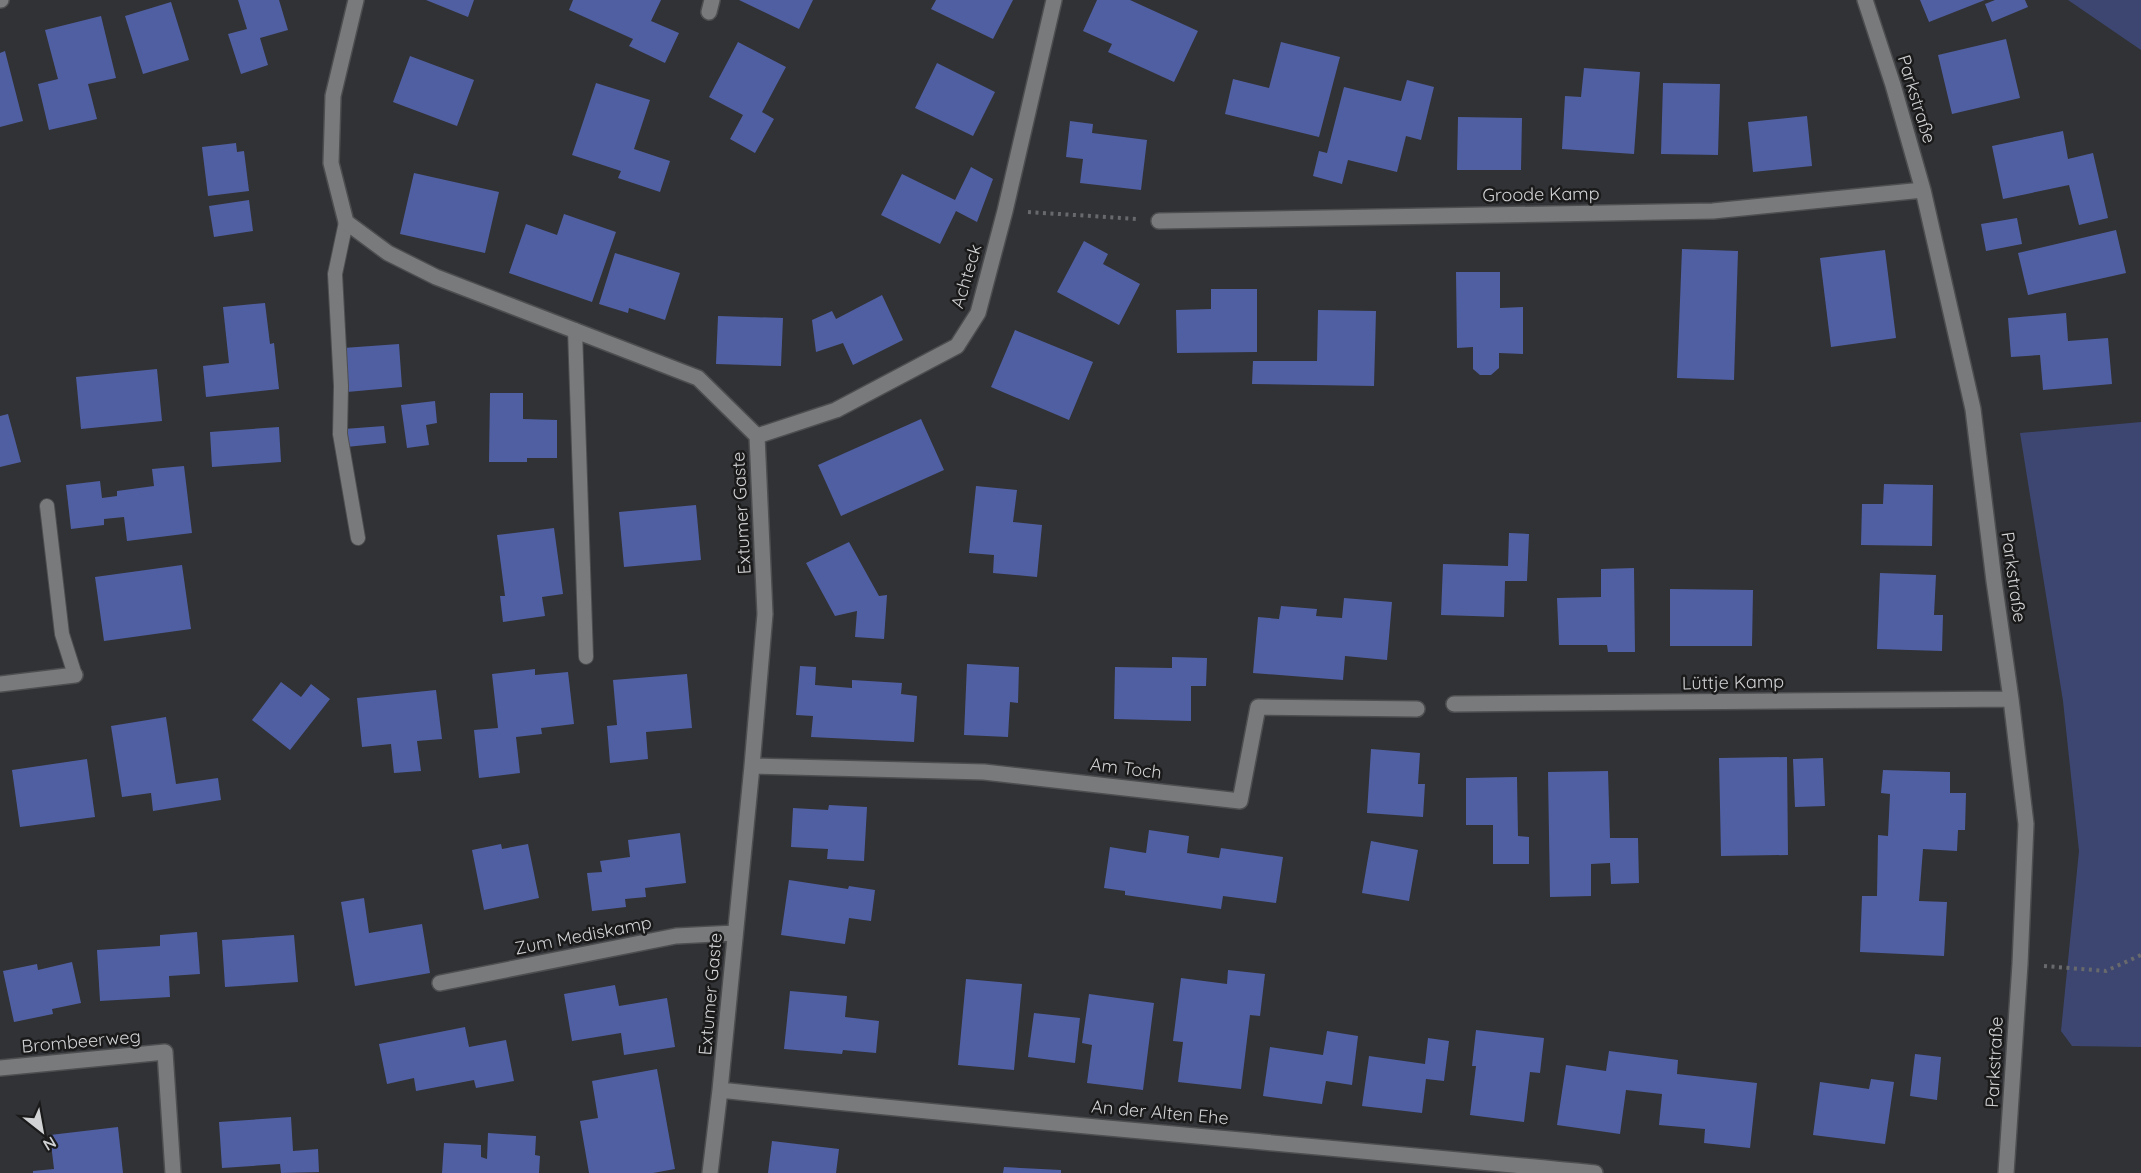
<svg xmlns="http://www.w3.org/2000/svg" width="2141" height="1173" viewBox="0 0 2141 1173" font-family="Quicksand,sans-serif">
  <style>
    .green { fill: #3c4671 }
    .building { fill: #505fa2 }
    .lines { fill: none; stroke-linecap: round; stroke-linejoin: round }
    .service-casing { stroke: #4d4e50; stroke-width: 16 }
    .minor-casing { stroke: #4d4e50; stroke-width: 18 }
    .path { stroke: #68696c; stroke-width: 4; stroke-dasharray: 3 4.5; stroke-linecap: butt }
    .service { stroke: #797a7c; stroke-width: 14 }
    .minor { stroke: #797a7c; stroke-width: 15 }
    .labels { text-anchor: middle; dominant-baseline: central; stroke-width: 5; stroke-linejoin: round; paint-order: stroke }
    .street-label { font-size: 18px; fill: #d1d2d4; stroke: #1a1a1b }
  </style>
  <rect width="100%" height="100%" fill="#313235"/>
  <path class="green" d="M2068,0H2141V50Z
    M2141,422V1047L2072,1046L2061,1031L2079,851L2063,701L2020,433Z"/>
  <path class="building" d="M238,0H279L288,30L260,38L268,65L241,74L228,34L247,29Z
    M426,0H474L468,17Z
    M573,0H661L651,21L679,33L665,63L629,46L633,39L569,10Z
    M739,0H813L799,29Z
    M936,0H1013L993,39L931,9Z
    M1097,0H1130L1198,31L1174,82L1108,52L1112,44L1083,31Z
    M1920,0H1985L1929,22Z
    M1995,0H2025L2028,7L1992,22L1985,4Z
    M171,2L189,60L143,74L125,16Z
    M101,16L116,78L88,84L97,119L49,130L38,84L58,79L45,30Z
    M2006,39L2020,98L1952,114L1938,55Z
    M738,42L786,67L762,112L774,119L755,153L730,139L743,115L709,97Z
    M1281,42L1340,57L1319,137L1225,114L1233,79L1269,88Z
    M5,51L23,121L0,127V53Z
    M410,56L474,80L457,126L393,102Z
    M937,63L995,92L973,136L915,108Z
    M1584,68L1640,72L1634,154L1562,149L1565,96L1581,97Z
    M1407,80L1434,87L1421,140L1406,136L1397,172L1348,160L1342,184L1313,176L1319,151L1327,153L1344,87L1401,101Z
    M596,83L650,100L634,149L670,161L660,192L618,178L621,171L572,155Z
    M1663,83L1720,84L1718,155L1661,154Z
    M1807,116L1812,166L1753,172L1748,122Z
    M1458,117L1522,118L1521,170H1457Z
    M1070,121L1093,124L1092,133L1147,140L1141,190L1080,183L1083,159L1066,157Z
    M2063,131L2068,159L2093,153L2108,218L2079,225L2069,185L2003,199L1992,146Z
    M236,143L237,152L244,151L249,191L208,196L202,147Z
    M971,167L993,179L977,222L956,211L940,244L881,215L902,174L955,200Z
    M414,173L499,192L485,253L400,234Z
    M249,200L253,231L214,237L209,206Z
    M564,214L616,232L592,302L509,273L526,224L557,235Z
    M2017,218L2022,244L1986,251L1981,224Z
    M2116,230L2126,273L2028,295L2018,253Z
    M1084,241L1108,254L1103,264L1140,284L1119,325L1057,292Z
    M1682,249L1738,251L1734,380L1677,378Z
    M1885,250L1896,338L1831,347L1820,258Z
    M615,253L680,273L665,320L629,308L628,313L599,304Z
    M1456,272H1500V308L1523,307V354L1499,353V368L1491,375H1480L1473,369V347L1457,348Z
    M1211,289H1257V352L1177,353L1176,310L1211,309Z
    M882,295L903,340L853,365L843,343L816,352L812,320L832,311L836,319Z
    M265,303L270,344L274,343L279,389L206,397L203,366L229,363L223,307Z
    M1318,310L1376,311L1374,386L1252,384L1253,361H1317Z
    M2066,313L2068,341L2108,338L2112,384L2043,390L2040,355L2011,357L2008,318Z
    M718,316L783,318L781,366L716,364Z
    M1015,330L1093,362L1069,420L991,387Z
    M399,344L402,387L347,392L343,348Z
    M157,369L162,421L81,429L76,377Z
    M490,393H523V419L557,420V458H527V462H489Z
    M435,401L437,423L426,425L429,445L407,448L401,405Z
    M8,414L21,462L0,467V416Z
    M921,419L944,470L841,516L818,465Z
    M384,426L386,443L346,447L344,429Z
    M279,427L281,462L212,467L210,432Z
    M184,466L192,533L127,541L124,517L104,519V525L71,529L66,485L100,481L102,498L117,496V491L154,486L152,469Z
    M1884,484L1933,485L1932,546L1861,545L1862,504H1883Z
    M976,486L1017,490L1013,522L1042,525L1037,577L993,573L994,555L969,553Z
    M696,505L701,560L624,567L619,512Z
    M554,528L563,594L542,597L545,616L503,622L500,596H505L497,535Z
    M1509,533L1529,534L1527,581H1505L1504,617L1441,615L1443,564L1508,566Z
    M849,542L879,596L887,595L884,639L855,637L857,611L835,616L806,563Z
    M182,565L191,629L104,641L95,577Z
    M1634,568L1635,652H1608L1607,645H1559L1557,598L1601,597V569Z
    M1880,573L1936,575L1934,615H1943L1942,651L1877,649Z
    M1670,589L1753,590L1752,646H1670Z
    M1344,598L1392,602L1387,660L1345,656L1343,680L1253,673L1258,617L1279,619L1281,606L1317,609L1316,616L1342,618Z
    M1172,657L1207,658L1206,686H1191V721L1114,719L1115,667L1172,668Z
    M967,664L1019,667L1018,703L1010,702L1008,737L964,735Z
    M800,666L816,667L815,685L852,688V680L902,683L901,694L917,696L914,742L811,737L813,716L796,715Z
    M535,669V675L568,672L574,724L541,728L542,734L516,737L520,773L479,778L474,730L498,728L492,674Z
    M687,674L692,728L646,732L648,759L610,763L607,726L617,725L613,680Z
    M281,682L301,697L311,684L330,699L290,750L252,720Z
    M436,690L442,739L417,741L421,771L394,773L391,744L362,747L357,698Z
    M166,717L176,784L218,778L221,800L153,811L151,793L122,797L111,726Z
    M1371,749L1420,753L1418,784H1425L1423,817L1367,813Z
    M1787,757L1788,855L1721,856L1719,758Z
    M1823,758L1825,806L1795,807L1793,759Z
    M87,759L95,817L20,827L12,770Z
    M1883,770L1950,772V793H1966L1965,830H1958L1957,851L1923,849L1919,901L1947,902L1944,956L1860,952L1862,896H1877L1878,835L1888,836L1890,794L1881,793Z
    M1608,771L1610,838H1638L1639,883L1611,884L1610,863L1591,864V896L1550,897L1548,772Z
    M1517,777L1518,836L1529,837V864H1493V825H1466V778Z
    M829,805L867,807L864,861L827,859L828,849L791,847L793,808L828,810Z
    M1149,830L1189,836L1187,853L1219,858L1221,848L1283,857L1276,903L1223,896L1221,909L1125,895V891L1104,888L1110,847L1146,853Z
    M680,833L686,883L645,888L646,897L625,899L626,907L592,911L587,873L602,872L600,861L630,857L628,840Z
    M1371,841L1418,850L1409,901L1362,893Z
    M501,844L502,849L528,844L539,898L484,910L472,850Z
    M789,880L848,889L849,886L875,890L871,921L849,918L845,944L781,935Z
    M364,898L369,933L422,924L430,973L355,986L341,902Z
    M197,932L200,974L169,976L170,997L100,1001L97,950L160,946V935Z
    M294,935L298,982L225,987L222,940Z
    M72,962L81,1003L52,1009L53,1014L14,1022L3,971L37,964L38,970Z
    M1228,970L1265,974L1260,1016L1250,1015L1241,1089L1178,1082L1183,1042L1173,1041L1181,978L1227,984Z
    M966,979L1022,984L1014,1070L958,1065Z
    M615,985L619,1006L667,998L675,1047L624,1055L621,1033L572,1041L564,994Z
    M790,991L847,996L845,1017L879,1021L876,1053L843,1050L842,1054L784,1049Z
    M1089,994L1154,1003L1143,1090L1087,1083L1092,1045L1082,1043Z
    M1034,1013L1080,1018L1075,1063L1028,1057Z
    M465,1027L469,1047L506,1040L514,1081L476,1088L474,1080L416,1091L414,1078L387,1084L379,1044Z
    M1476,1030L1544,1038L1540,1073L1530,1072L1524,1122L1470,1115L1476,1066H1472Z
    M1327,1031L1358,1036L1352,1085L1326,1081L1322,1104L1263,1096L1270,1047L1323,1055Z
    M1428,1038L1449,1041L1444,1081L1426,1079L1422,1113L1362,1106L1369,1056L1425,1064Z
    M1609,1051L1678,1060L1677,1074L1757,1083L1750,1148L1704,1143L1705,1129L1659,1125L1662,1094L1626,1090L1620,1134L1557,1125L1566,1065L1606,1071Z
    M1915,1054L1941,1057L1937,1100L1910,1096Z
    M657,1069L675,1169L653,1173H589L580,1121L598,1118L592,1081Z
    M1871,1079L1894,1082L1885,1144L1813,1135L1820,1082L1869,1089Z
    M291,1117L293,1151L318,1149L319,1172L281,1173L280,1164L222,1168L219,1122Z
    M118,1127L123,1173H33V1171L54,1169L50,1135Z
    M488,1133L536,1136L535,1155L540,1156L539,1173H442L444,1143L481,1145V1157L487,1159Z
    M772,1141L839,1149L836,1173H768Z
    M1004,1167L1061,1170V1173H1003Z"/>
  <g class="lines">
    <g class="service-casing">
      <path id="service" d="M346,222L335,274L341,386L340,434L358,538
        M575,330L586,657
        M47,506L62,634L75,675"/>
    </g>
    <g class="minor-casing">
      <path id="minor" d="M0,0H1
        M356,0L333,96L331,163L346,222L388,253L436,277L698,378L757,436L765,614L752,766L720,1090L710,1173
        M1865,0L1893,85L1923,190L1973,409L1994,581L2011,699L2026,824L2020,964L2006,1173
        M709,12L712,0
        M1159,221L1713,211L1923,190
        M757,436L836,410L957,346L978,313L1005,211L1054,0
        M0,684L75,675
        M1454,704L2011,699
        M752,766L984,772L1240,801L1258,707L1417,709
        M440,983L676,936L735,933
        M0,1068L165,1052L173,1173
        M720,1090C1012,1122 1304,1144 1595,1173"/>
    </g>
    <path class="path" d="M1028,212L1137,219
      M2044,966L2106,971L2141,955"/>
    <use href="#service" class="service"/>
    <use href="#minor" class="minor"/>
  </g>
  <g class="labels">
    <g class="street-label">
      <text transform="translate(1917 99) rotate(73)">Parkstraße</text>
      <text transform="translate(1541 194) rotate(-1)">Groode Kamp</text>
      <text transform="translate(966 276) rotate(-73)">Achteck</text>
      <text transform="translate(741 513) rotate(-93)">Extumer Gaste</text>
      <text transform="translate(2014 577) rotate(82)">Parkstraße</text>
      <text transform="translate(1733 682) rotate(-1)">Lüttje Kamp</text>
      <text transform="translate(1126 768) rotate(7)">Am Toch</text>
      <text transform="translate(583 935) rotate(-11)">Zum Mediskamp</text>
      <text transform="translate(710 994) rotate(-85)">Extumer Gaste</text>
      <text transform="translate(81 1041) rotate(-5)">Brombeerweg</text>
      <text transform="translate(1994 1062) rotate(-87)">Parkstraße</text>
      <text transform="translate(1160 1112) rotate(5)">An der Alten Ehe</text>
    </g>
  </g>
  <g transform="translate(42 1131) rotate(149)" stroke="#1a1a1b" stroke-width="4.5" paint-order="stroke">
  <path d="M0-4.5L10 22L0 15L-10 22Z" fill="#d1d2d4"/>
  <text y="-9" font-size="16" font-weight="bold" text-anchor="middle" fill="#d1d2d4">N</text>
  </g>
</svg>
